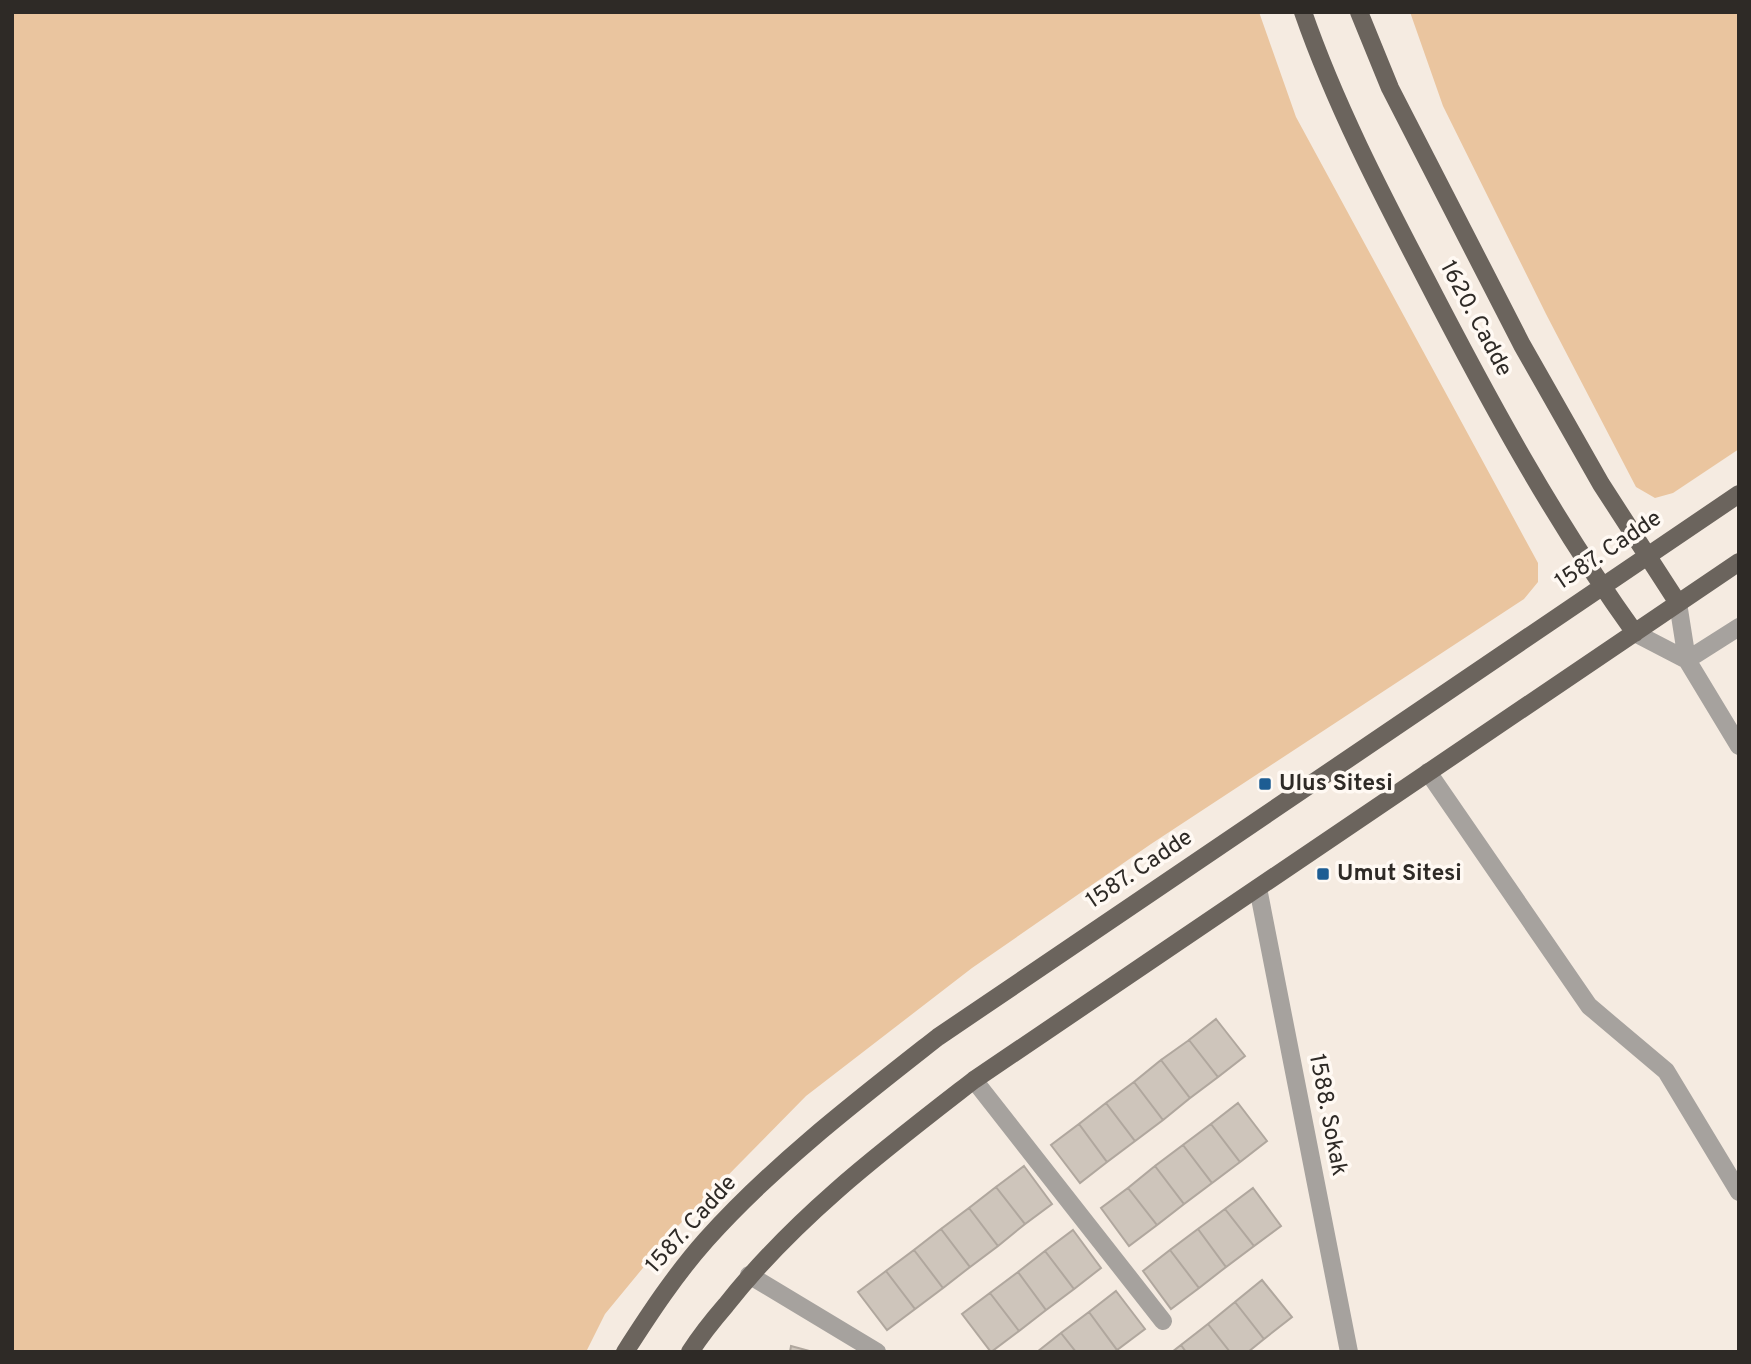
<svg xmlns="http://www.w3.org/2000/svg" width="1751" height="1364" viewBox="0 0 1751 1364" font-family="Overpass,sans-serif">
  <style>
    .green { fill: #eac59f }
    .building { fill: #cec5bb; stroke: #b0a79e; stroke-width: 2 }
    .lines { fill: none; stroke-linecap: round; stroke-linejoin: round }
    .minor { stroke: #a6a29e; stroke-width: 18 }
    .major { stroke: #6b645d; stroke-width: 18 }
    .poi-dot { fill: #1d5d93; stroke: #fff9f3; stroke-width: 2.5 }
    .labels { text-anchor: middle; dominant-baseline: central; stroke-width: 7; stroke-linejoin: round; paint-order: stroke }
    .street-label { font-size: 23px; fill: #2e2a26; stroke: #fff9f3 }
    .poi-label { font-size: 23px; font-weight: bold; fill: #2e2a26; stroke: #fff9f3; text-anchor: start }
  </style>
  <rect width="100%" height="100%" fill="#f5ebe1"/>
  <path class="green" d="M12,12H1259L1296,117L1538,563V582L1524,599L1151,844L972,968L806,1096L675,1229L605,1314L586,1352H12Z
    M1410,12H1739V449L1673,493L1655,498L1636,487L1546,314L1443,106Z"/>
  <path class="building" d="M1216,1019L1245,1056L1218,1077L1189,1040Z
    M1189,1040L1218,1077L1190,1098L1161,1060Z
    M1161,1060L1190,1098L1163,1120L1134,1082Z
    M1134,1082L1163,1120L1135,1141L1106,1103Z
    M1106,1103L1135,1141L1107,1162L1079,1124Z
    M1238,1103L1267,1141L1240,1162L1211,1124Z
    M1079,1124L1107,1162L1080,1183L1051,1145Z
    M1211,1124L1240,1162L1212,1183L1183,1145Z
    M1183,1145L1212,1183L1184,1204L1155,1166Z
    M1024,1166L1052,1204L1025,1224L996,1187Z
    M1155,1166L1184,1204L1157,1225L1128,1188Z
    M996,1187L1025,1224L998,1246L969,1208Z
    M1128,1188L1157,1225L1129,1246L1101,1208Z
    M1253,1188L1281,1226L1254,1246L1225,1209Z
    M969,1208L998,1246L970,1267L941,1229Z
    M1225,1209L1254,1246L1226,1267L1198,1229Z
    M941,1229L970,1267L943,1288L914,1250Z
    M1198,1229L1226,1267L1199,1288L1170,1250Z
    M1073,1230L1101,1268L1074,1289L1045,1251Z
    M914,1250L943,1288L915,1309L886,1271Z
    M1170,1250L1199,1288L1171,1309L1143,1271Z
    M1045,1251L1074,1289L1046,1310L1018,1272Z
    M886,1271L915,1309L887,1330L858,1292Z
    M1018,1272L1046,1310L1019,1331L990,1293Z
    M1262,1280L1292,1317L1264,1339L1235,1302Z
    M1116,1291L1145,1329L1117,1350L1089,1312Z
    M990,1293L1019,1331L991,1352L962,1314Z
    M1235,1302L1264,1339L1248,1352H1230L1208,1324Z
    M1089,1312L1117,1350L1115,1352H1076L1061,1333Z
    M1208,1324L1230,1352H1186L1181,1345Z
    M1061,1333L1076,1352H1037Z
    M1181,1345L1186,1352H1172Z
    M791,1346L813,1352H790Z"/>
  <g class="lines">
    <path class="minor" d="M1678,603L1687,660L1739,746
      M1635,633L1687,660
      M1687,660L1739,627
      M1428,772L1589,1006L1666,1071L1739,1192
      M1258,888L1349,1352
      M974,1080L1163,1321
      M749,1275L877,1352"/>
    <path class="major" d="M1303,12C1335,104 1380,191 1425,277C1489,401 1553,519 1635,633
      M1359,12L1390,88L1522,345L1601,484L1678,603
      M625,1352C650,1313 675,1275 706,1240C773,1165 859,1099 938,1037L1739,494
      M690,1352C701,1335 713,1320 726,1305C796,1216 885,1149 974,1080L1739,562"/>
  </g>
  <g class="poi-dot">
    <rect x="1258" y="777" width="14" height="14" rx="3.5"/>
    <rect x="1316" y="867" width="14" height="14" rx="3.5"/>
  </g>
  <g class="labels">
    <g class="street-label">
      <text transform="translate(1475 319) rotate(62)">1620. Cadde</text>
      <text transform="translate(1609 551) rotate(-34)">1587. Cadde</text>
      <text transform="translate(1140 870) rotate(-34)">1587. Cadde</text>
      <text transform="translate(1327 1115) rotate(79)">1588. Sokak</text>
      <text transform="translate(692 1225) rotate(-48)">1587. Cadde</text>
    </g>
    <g class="poi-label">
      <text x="1279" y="784">Ulus Sitesi</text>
      <text x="1337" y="874">Umut Sitesi</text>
    </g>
  </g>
  <rect width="1751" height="1364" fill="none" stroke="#2e2a26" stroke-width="28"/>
</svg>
